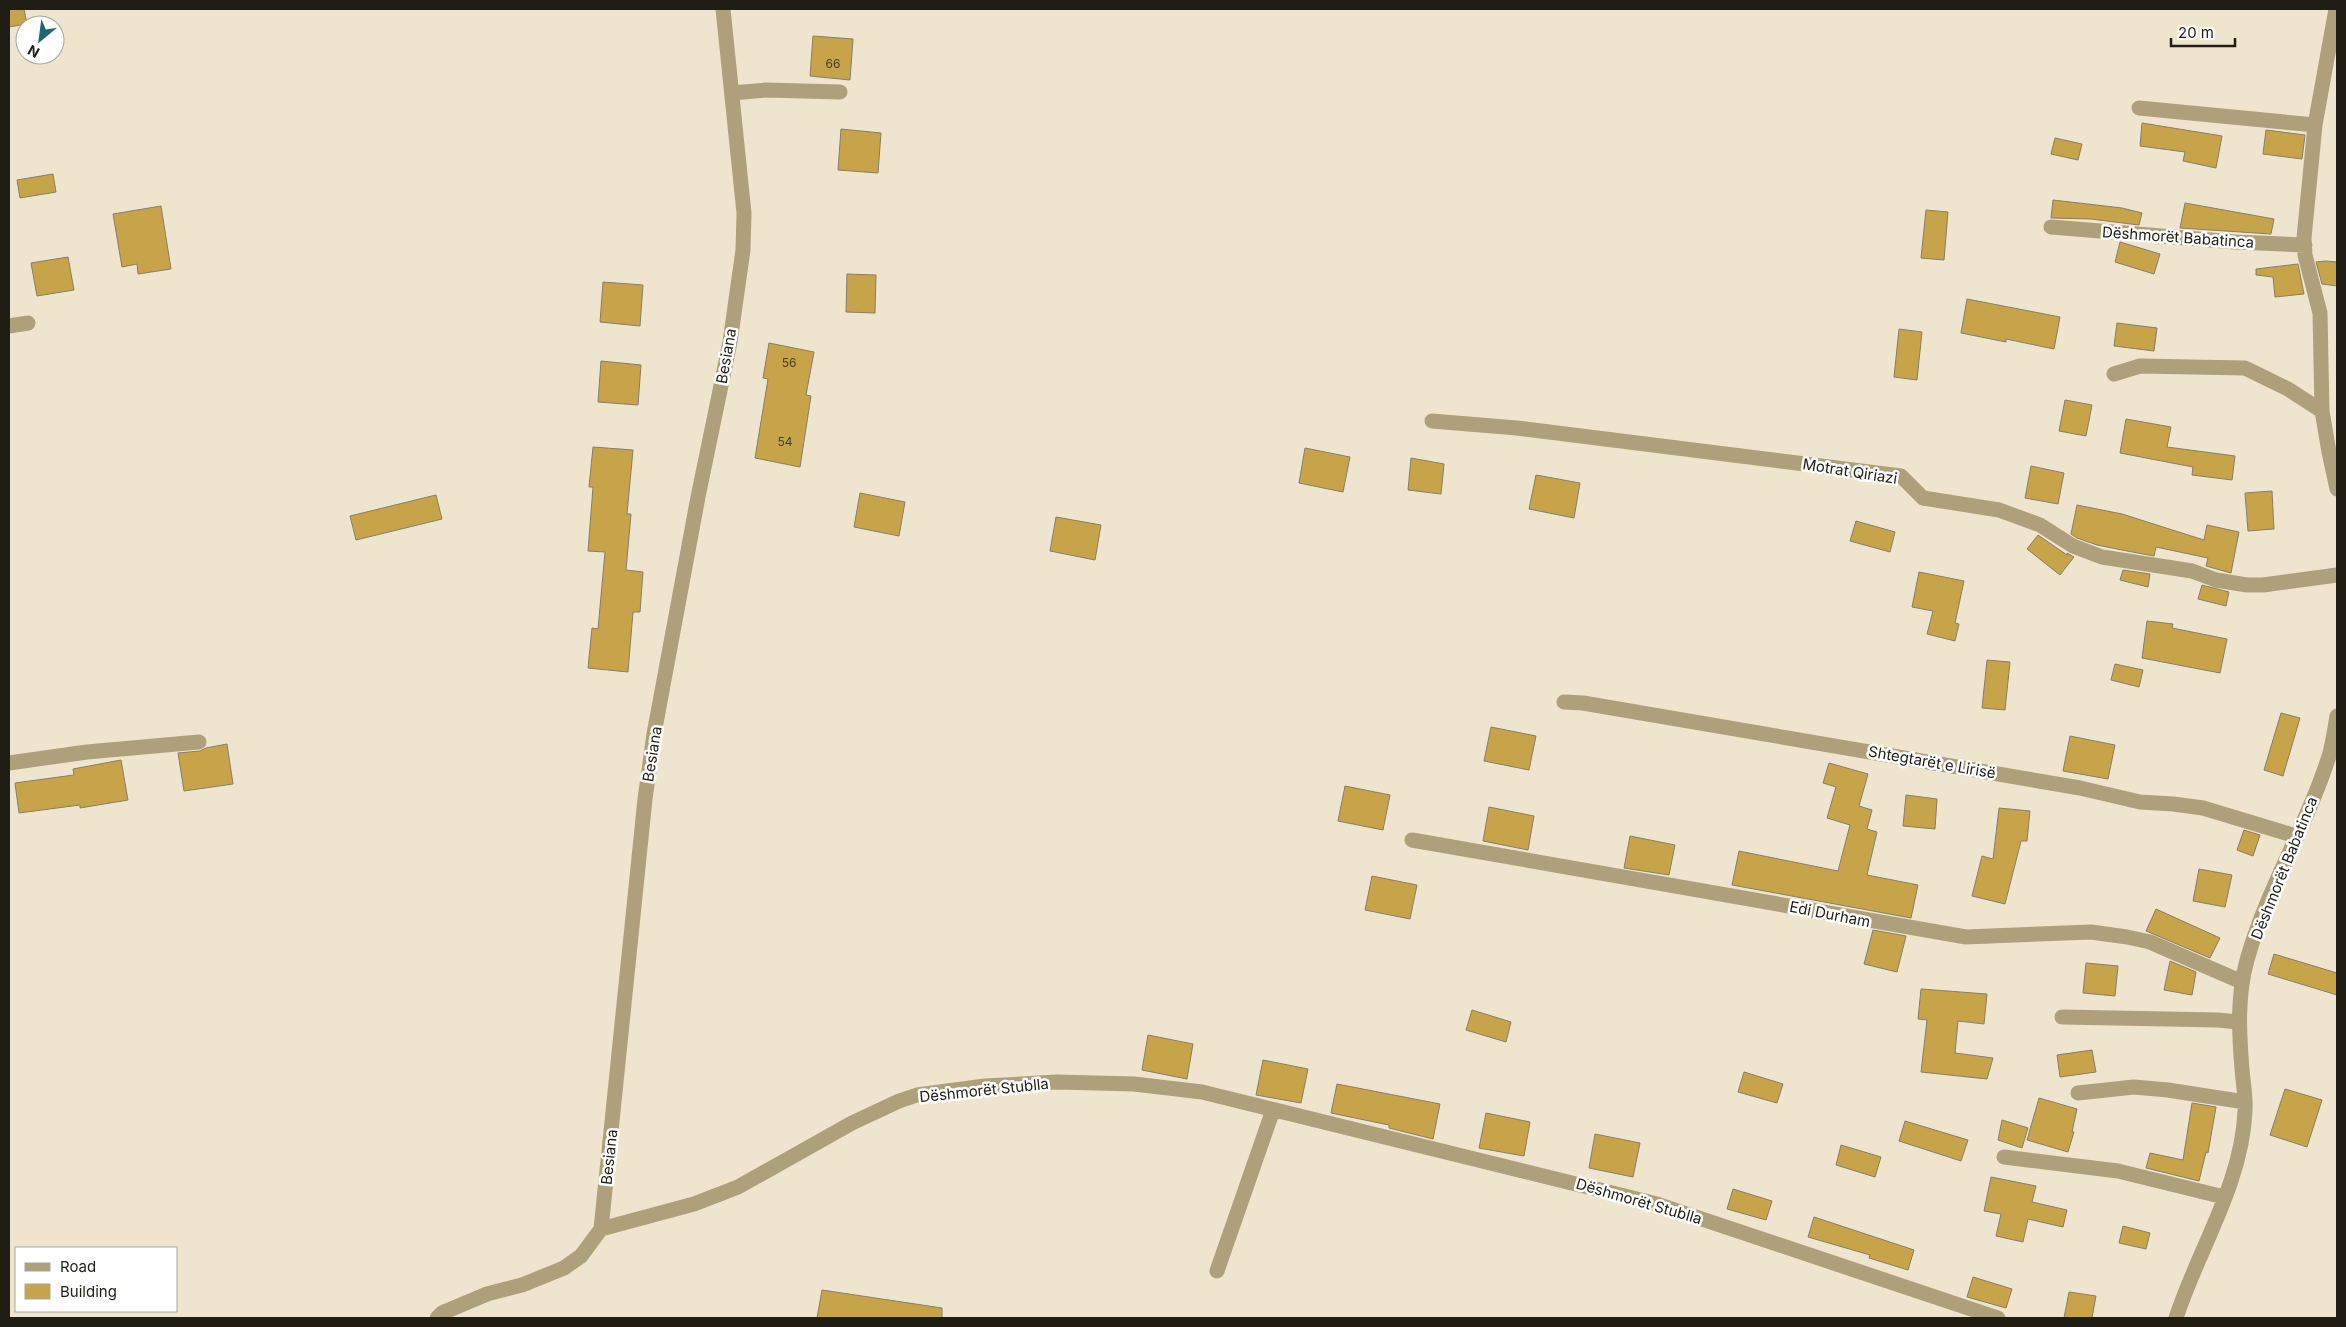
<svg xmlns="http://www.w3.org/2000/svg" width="2346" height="1327" viewBox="0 0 2346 1327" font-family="Inter,sans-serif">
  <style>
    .building { fill: #c7a449; stroke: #867e69 }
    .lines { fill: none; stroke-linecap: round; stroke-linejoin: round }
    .street { stroke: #afa07c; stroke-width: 15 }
    .labels { text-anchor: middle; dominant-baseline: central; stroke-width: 5; stroke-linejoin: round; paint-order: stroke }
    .number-label { font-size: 12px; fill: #4a3f22 }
    .street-label { font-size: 15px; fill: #201d15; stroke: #fff }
  </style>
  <rect width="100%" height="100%" fill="#efe5ce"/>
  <path class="building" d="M9,9H24L27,24L9,27Z
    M813,36L853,39L850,80L810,76Z
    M2142,123L2222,136L2216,168L2183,161L2185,152L2140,146Z
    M841,129L881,133L878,173L838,170Z
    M2266,130L2305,135L2302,159L2263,154Z
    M2055,138L2082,144L2078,160L2051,154Z
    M53,174L56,192L20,198L17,180Z
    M2053,200L2122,208L2142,213L2139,225L2091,219L2051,218Z
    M2185,203L2274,219L2271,234L2180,228Z
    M161,206L171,269L138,274L137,264L122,267L113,214Z
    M1926,210L1948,212L1944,260L1921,258Z
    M2120,242L2160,254L2154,274L2115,262Z
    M68,257L74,290L37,296L31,263Z
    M2326,261L2337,262V286L2322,284L2316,262Z
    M2298,264L2304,294L2275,297L2273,277L2256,275V269Z
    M847,274L876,275L875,313L846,312Z
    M603,282L643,285L640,326L600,322Z
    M1967,299L2060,317L2054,349L2006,339V342L1961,333Z
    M2117,323L2157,328L2154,351L2114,346Z
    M1899,329L1922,332L1917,380L1894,377Z
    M769,343L814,352L806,395L811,396L800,467L755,458L768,379L763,378Z
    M601,361L641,365L638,405L598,402Z
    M2065,400L2092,405L2086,436L2059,431Z
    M2126,419L2171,427L2167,447L2235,456L2232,480L2192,475L2193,467L2120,453Z
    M593,447L633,450L627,514H631L626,570L643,572L640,612H633L628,672L588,668L592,628L598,629L605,552L588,551L593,487H589Z
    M1305,448L1350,457L1343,492L1299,483Z
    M1411,458L1444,464L1441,494L1408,490Z
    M2031,466L2064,473L2058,504L2025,498Z
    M1536,475L1580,483L1574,518L1529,509Z
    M2272,491L2274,529L2248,531L2245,493Z
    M860,493L905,502L899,536L854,527Z
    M436,495L442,519L356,540L350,516Z
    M2077,505L2122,514L2204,540L2207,525L2239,532L2231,573L2206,566L2208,558L2156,547L2154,556L2127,551L2097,545L2077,538L2071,534Z
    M1056,517L1101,525L1095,560L1050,551Z
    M1856,521L1895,532L1890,552L1850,541Z
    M2038,535L2067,555V553L2074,557L2060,575L2027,549Z
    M2123,570L2150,574L2148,587L2120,580Z
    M1919,572L1964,581L1955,623L1959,624L1955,641L1927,634L1933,611L1912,607Z
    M2202,585L2229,592L2226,606L2198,599Z
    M2147,621L2173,624L2172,628L2227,639L2220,673L2142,658Z
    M1987,660L2010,662L2005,710L1982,708Z
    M2115,664L2143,670L2139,687L2111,680Z
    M2281,713L2300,718L2283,776L2264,770Z
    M1491,727L1536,736L1529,770L1484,761Z
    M2070,736L2115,745L2108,779L2063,771Z
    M227,744L233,784L184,791L178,753L200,751L206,748Z
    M121,760L128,800L80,808V805L19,813L15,783L74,775L73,769Z
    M1829,763L1868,774L1859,806L1872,810L1867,829L1877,832L1867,875L1918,885L1911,918L1732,885L1739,851L1838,871L1850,825L1827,818L1836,787L1823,783Z
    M1345,786L1390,795L1383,830L1338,821Z
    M1906,795L1937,799L1935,829L1903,826Z
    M1489,807L1534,816L1528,850L1483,841Z
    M1999,808L2030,811L2027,841H2021L2005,904L1972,896L1982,856L1993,859Z
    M2244,830L2260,835L2253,856L2237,850Z
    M1630,836L1675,845L1669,875L1624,868Z
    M2199,869L2232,875L2225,907L2193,901Z
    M1372,876L1417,885L1410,919L1365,910Z
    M2156,909L2220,938L2210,958L2146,931Z
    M1873,930L1906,936L1897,972L1864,964Z
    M2274,954L2337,973V995L2268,974Z
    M2170,961L2196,972L2192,995L2164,990Z
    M2086,963L2118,966L2115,996L2083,993Z
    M1921,989L1987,994L1984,1024L1958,1021L1955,1053L1993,1058L1987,1079L1921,1072L1927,1020L1918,1019Z
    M1472,1010L1511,1022L1506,1042L1466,1030Z
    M1148,1035L1193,1044L1187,1079L1142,1070Z
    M2092,1050L2096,1072L2060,1077L2057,1055Z
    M1263,1060L1308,1069L1301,1103L1256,1095Z
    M1744,1072L1783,1084L1777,1103L1738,1092Z
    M1337,1084L1440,1104L1433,1139L1389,1128V1125L1331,1113Z
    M2285,1089L2322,1100L2307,1147L2270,1135Z
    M2039,1098L2077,1109L2072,1132H2074L2068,1152L2027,1140Z
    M2192,1103L2216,1107L2208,1153L2206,1152L2199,1181L2146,1168L2150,1153L2183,1160Z
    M1486,1113L1530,1122L1524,1156L1479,1148Z
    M2002,1120L2028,1128L2022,1148L1998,1140Z
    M1905,1121L1968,1140L1961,1161L1899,1141Z
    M1595,1134L1640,1143L1633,1177L1589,1168Z
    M1841,1145L1881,1157L1875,1177L1836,1165Z
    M1991,1177L2036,1186L2032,1202L2067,1210L2063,1227L2028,1219L2023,1242L1996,1236L2001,1214L1984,1211Z
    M1733,1189L1772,1201L1766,1220L1727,1209Z
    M1814,1217L1914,1250L1908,1270L1869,1258L1870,1255L1808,1237Z
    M2123,1226L2150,1233L2146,1249L2119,1243Z
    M1973,1277L2012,1289L2006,1308L1967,1297Z
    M822,1290L942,1308V1318H817Z
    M2069,1292L2096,1296L2092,1318H2064Z"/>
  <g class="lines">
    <path class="street" d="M2336,9L2315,125L2304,238L2305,255L2320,313L2322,411L2329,452L2337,489
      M732,93L766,90L840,92
      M2139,108L2315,125
      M2051,227L2235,242L2305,245
      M9,326L28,323
      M2114,374L2140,366L2245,368L2288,389L2322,411
      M1432,421L1517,428L1901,476L1923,498L1999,510L2040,525L2073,546L2102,557L2192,571L2216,580L2247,585H2263L2337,575
      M1564,702L1583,703L2080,788L2140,802L2173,804L2203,808L2296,836
      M9,763L87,752L199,742
      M1412,840L1966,937L2091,932L2127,937L2150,942L2242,982
      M2062,1017L2218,1020L2238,1022
      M2078,1093L2134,1087L2168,1090L2245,1102
      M2004,1157L2118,1171L2224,1197
      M601,1229L694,1204L738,1187L852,1123L899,1101L917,1095L985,1086L1057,1082L1134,1084L1202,1092L1657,1204L1998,1318
      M1217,1271L1273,1110
      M437,1318L442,1313L487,1294L522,1285L564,1268L581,1256L601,1229L645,799L654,734L698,497L730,342L743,250L744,213L723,9
      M2176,1318C2198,1250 2242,1184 2245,1111C2246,1097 2243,1083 2242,1069C2239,1032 2237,996 2247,960C2267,888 2308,824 2330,753C2333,741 2335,728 2337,716"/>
  </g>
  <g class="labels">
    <g class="number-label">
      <text x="833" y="63">66</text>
      <text x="789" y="362">56</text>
      <text x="785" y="441">54</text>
    </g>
    <g class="street-label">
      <text transform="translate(2178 237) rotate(4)">Dëshmorët Babatinca</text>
      <text transform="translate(726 356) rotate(-80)">Besiana</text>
      <text transform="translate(1850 471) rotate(9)">Motrat Qiriazi</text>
      <text transform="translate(652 754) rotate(-81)">Besiana</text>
      <text transform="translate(1932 762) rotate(10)">Shtegtarët e Lirisë</text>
      <text transform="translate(2284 868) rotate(-68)">Dëshmorët Babatinca</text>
      <text transform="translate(1830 914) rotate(11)">Edi Durham</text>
      <text transform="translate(984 1090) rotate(-6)">Dëshmorët Stublla</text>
      <text transform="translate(609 1157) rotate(-84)">Besiana</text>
      <text transform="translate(1639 1201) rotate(16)">Dëshmorët Stublla</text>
    </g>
  </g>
  <rect width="2346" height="1327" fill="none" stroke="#201d15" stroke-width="20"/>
  <rect x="15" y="1247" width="162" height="65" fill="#ffffff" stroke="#a6a5a1"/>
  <rect x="25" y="1263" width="25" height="8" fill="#afa07c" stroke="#a6a5a1"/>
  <text x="60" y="1272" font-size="15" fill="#201d15">Road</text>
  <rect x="25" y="1284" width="25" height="15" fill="#c7a449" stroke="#a6a5a1"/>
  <text x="60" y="1297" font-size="15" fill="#201d15">Building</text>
  <g transform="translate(40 40) rotate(209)"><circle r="24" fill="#ffffff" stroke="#a6a5a1"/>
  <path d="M0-4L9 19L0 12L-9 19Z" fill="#1f6775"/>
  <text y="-8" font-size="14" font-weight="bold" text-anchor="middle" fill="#201d15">N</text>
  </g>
  <path d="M2171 38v8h64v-8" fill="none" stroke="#201d15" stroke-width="2.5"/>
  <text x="2178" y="38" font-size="15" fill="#201d15" stroke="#ffffff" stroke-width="4" paint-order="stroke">20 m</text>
</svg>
